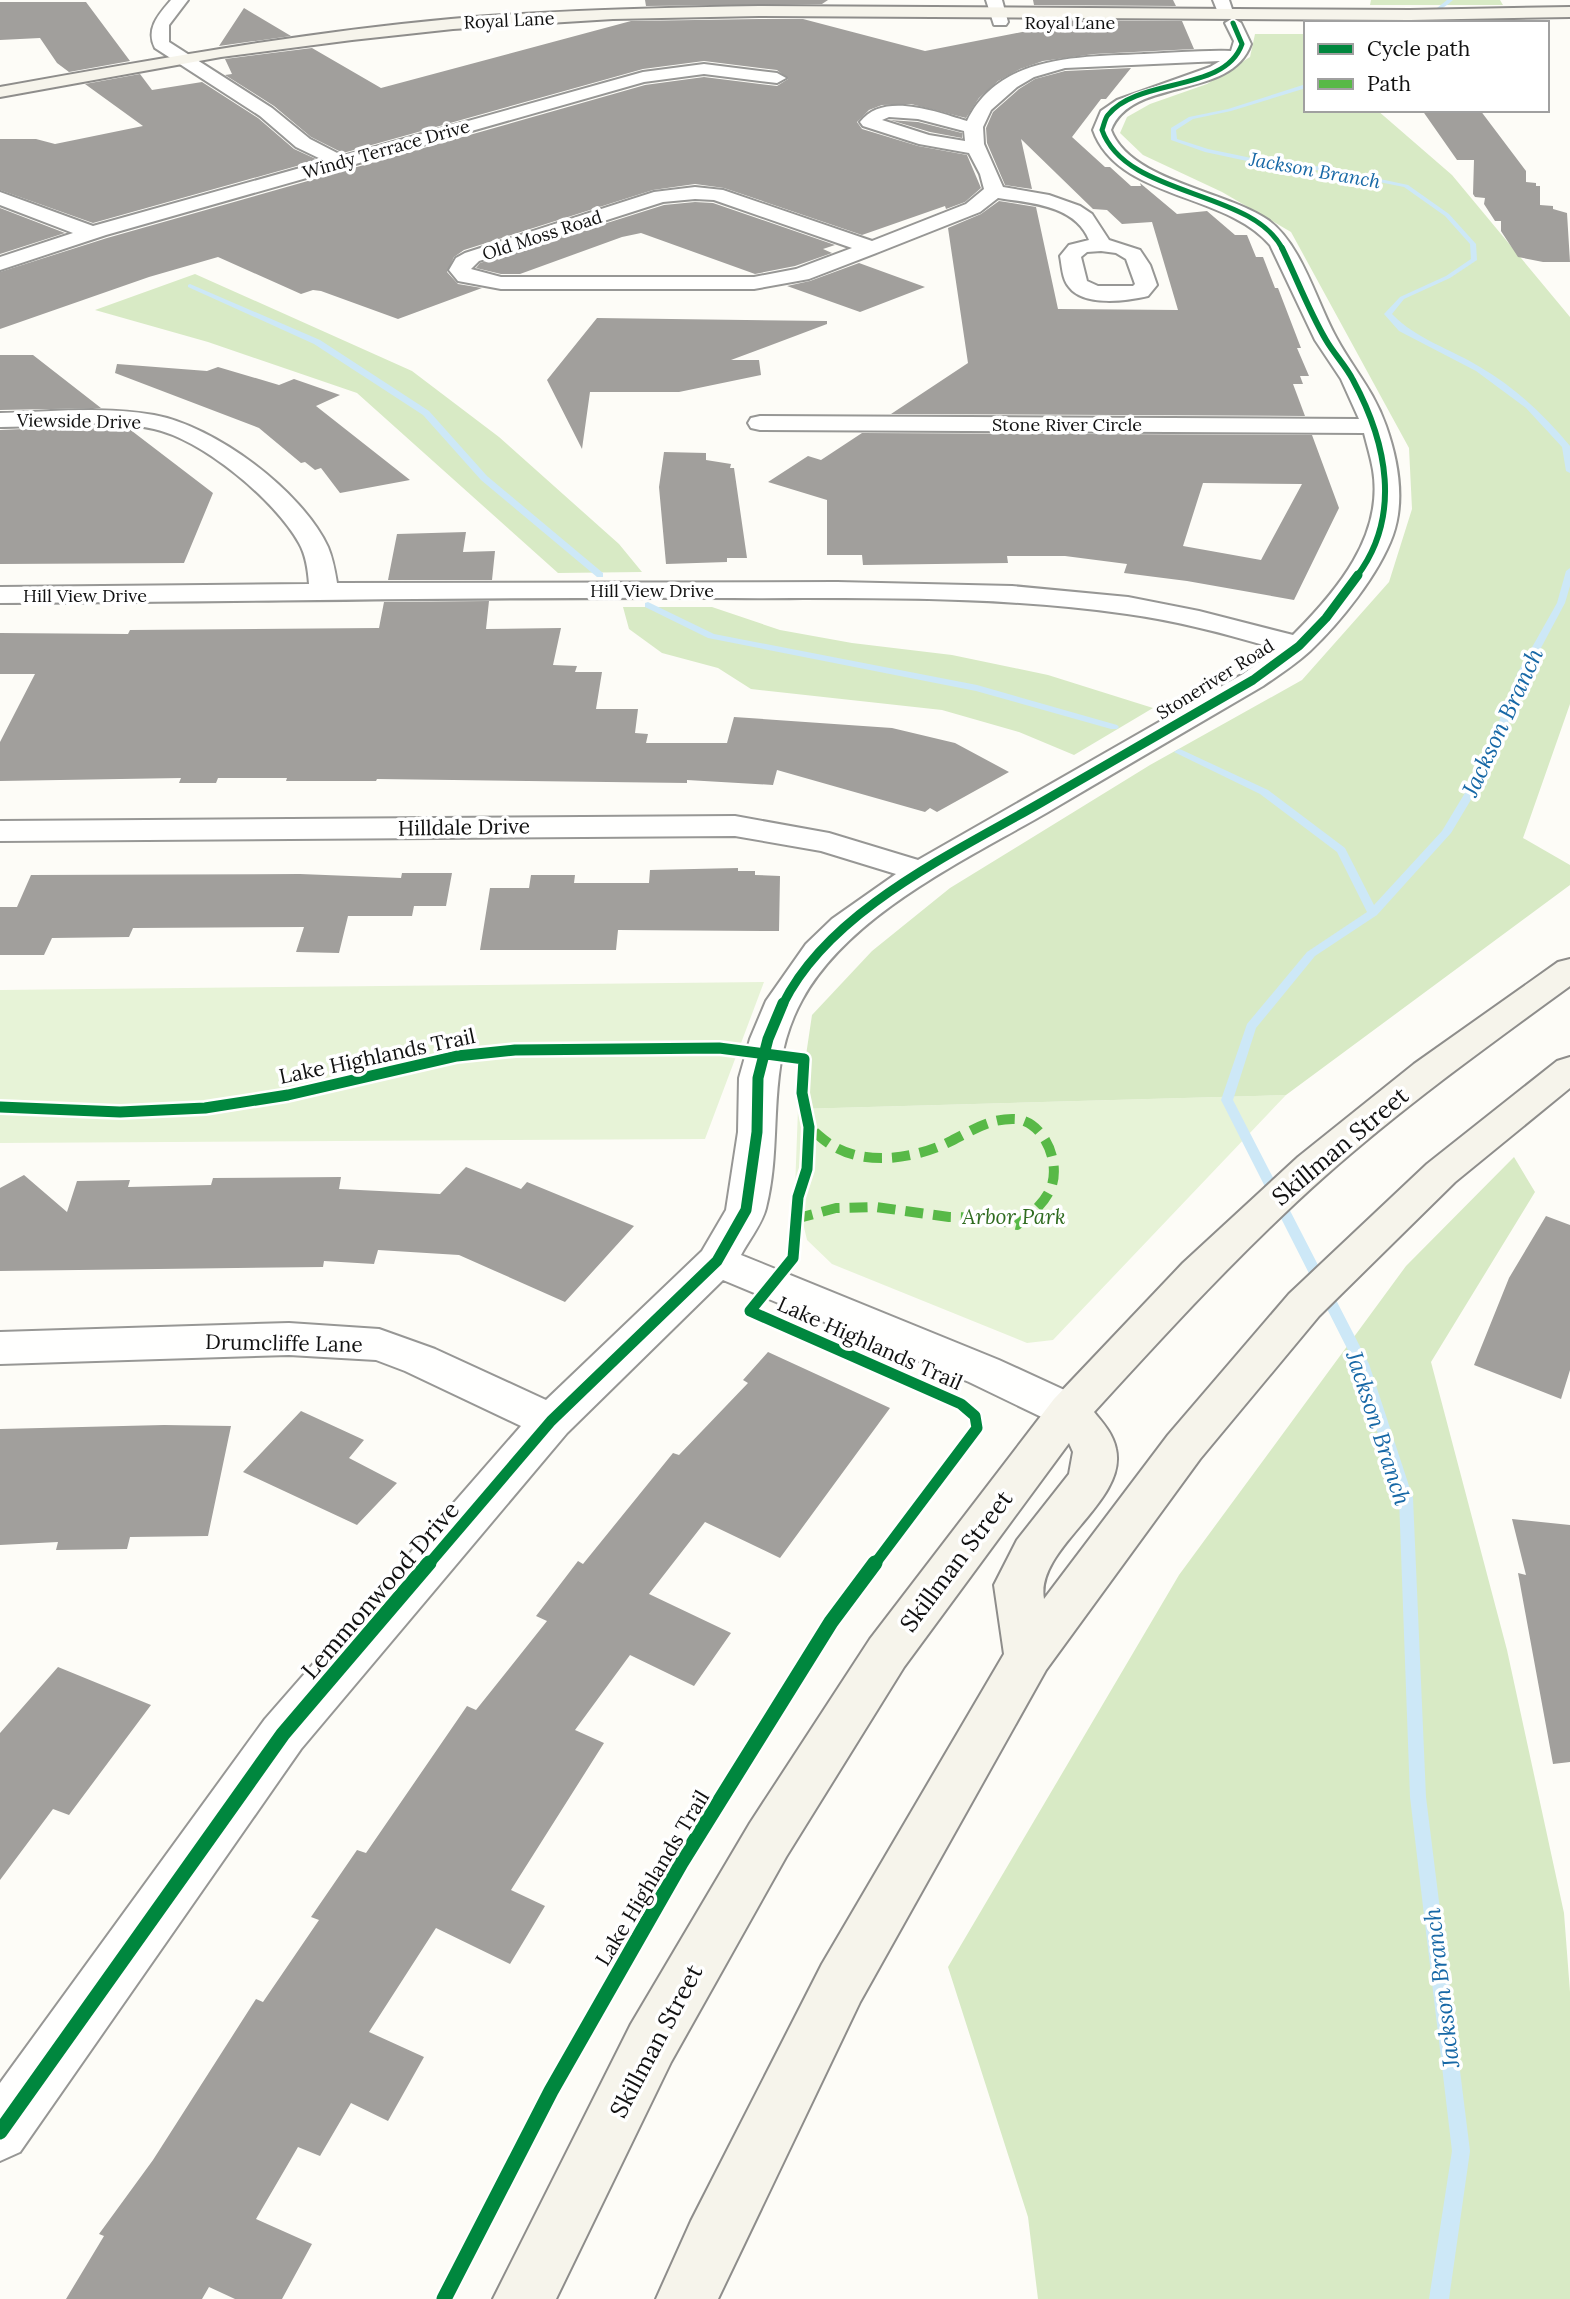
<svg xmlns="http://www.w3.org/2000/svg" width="1570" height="2299" viewBox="0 0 1570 2299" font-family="Lora,serif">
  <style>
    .green { fill: #e7f3d7 }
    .forest { fill: #d8eac5 }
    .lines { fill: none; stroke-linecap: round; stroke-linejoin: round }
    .stream { fill: #cde8f7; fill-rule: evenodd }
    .building { fill: #a19f9c; fill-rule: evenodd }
    .minor-casing { stroke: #979795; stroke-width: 4 }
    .tertiary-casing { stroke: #979795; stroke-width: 4 }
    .secondary-casing { stroke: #8e8d8b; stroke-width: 4 }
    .minor { fill: #fffffe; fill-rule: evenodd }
    .tertiary { fill: #fffffe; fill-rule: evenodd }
    .secondary { fill: #f6f4eb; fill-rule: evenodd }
    .quiet { stroke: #58b947; stroke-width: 10; stroke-dasharray: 18 10; stroke-linecap: butt }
    .cycleway-far4-casing { stroke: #fff; stroke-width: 7 }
    .cycleway-far3-casing { stroke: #fff; stroke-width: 9 }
    .cycleway-far2-casing { stroke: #fff; stroke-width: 12 }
    .cycleway-far1-casing { stroke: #fff; stroke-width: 16 }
    .cycleway-casing { stroke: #fff; stroke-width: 19 }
    .cycleway-far4 { stroke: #00873e; stroke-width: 5 }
    .cycleway-far3 { stroke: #00873e; stroke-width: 6 }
    .cycleway-far2 { stroke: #00873e; stroke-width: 9 }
    .cycleway-far1 { stroke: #00873e; stroke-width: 11 }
    .cycleway { stroke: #00873e; stroke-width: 15 }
    .labels { text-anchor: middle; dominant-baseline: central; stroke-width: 7; stroke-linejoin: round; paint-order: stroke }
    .far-street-label { font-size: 18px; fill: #111; stroke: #fff }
    .far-water-label { font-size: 19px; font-style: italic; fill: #1768a6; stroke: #fff }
    .street-label { font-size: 21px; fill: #111; stroke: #fff }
    .park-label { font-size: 21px; font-style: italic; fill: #2f6b1f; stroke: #fff }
    .water-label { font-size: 23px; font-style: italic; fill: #1768a6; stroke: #fff }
    .near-street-label { font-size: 24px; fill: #111; stroke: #fff }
  </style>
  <rect width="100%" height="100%" fill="#fdfcf7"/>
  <path class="green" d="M764,982L705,1139L0,1143V990Z
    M1286,1095L1053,1340L1027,1343L832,1264L807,1240L795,1189L798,1109Z"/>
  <path class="forest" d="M1371,0H1500L1503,5H1370Z
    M1255,34H1306V110H1377L1452,175L1570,317V704L1523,838L1570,865V885L1286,1095L798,1109L812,1015L872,951L950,888L1150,765L1302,680L1389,582L1412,509L1409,448L1291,232L1222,192L1143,155L1120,133L1127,117L1150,104L1207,84L1250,57Z
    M195,274L412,371L499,437L619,544L642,572L558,573L357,393L208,342L95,310Z
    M623,607H712L780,630L852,643L952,655L1048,675L1153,708L1074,755L1019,732L942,710L751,689L718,668L662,653L629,629Z
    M1514,1157L1535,1192L1431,1362L1507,1650L1564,1913L1570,1992V2299H1038L1028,2217L948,1967L1179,1575L1406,1266Z"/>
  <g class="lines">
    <path class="stream" d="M1447,0H1453C1440,12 1418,23 1401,23L1437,8Z
      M1306,84V88L1231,111L1193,119L1176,130L1177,139L1208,149L1261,160L1324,167L1408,185L1449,214L1476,244L1477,260L1450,278L1404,299L1392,314C1416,339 1451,349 1480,367C1515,387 1545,416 1570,446V473L1566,471L1562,447L1526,408L1476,371L1399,331L1384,314L1400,297L1446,276L1471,259L1470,244L1445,216L1404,187L1324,171L1261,164L1205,152L1171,140V128L1189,117L1228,109Z
      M190,284L320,340L429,411L487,476L603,573V577H597L481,480L423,415L314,344L188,287V285Z
      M1570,568V586L1565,603L1527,674L1493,763L1451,833L1377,915L1315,956L1256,1028L1233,1100L1369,1364L1413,1498L1426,1797L1470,2151L1449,2299H1429L1452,2151L1410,1797L1399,1498L1355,1364L1221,1100L1247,1024L1307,952L1367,912L1337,852L1260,794L1174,752L1179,749L1182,750L1268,790L1345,848L1374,905L1442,831L1483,763L1517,674L1557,603L1566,571Z
      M648,602L714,634L977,685L1117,725L1119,727L1117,729H1111L976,691L708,638L645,607V603Z"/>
  </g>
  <path class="building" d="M645,0H828L822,4L646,6Z
    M1033,0H1173L1176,6L1034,5Z
    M0,2H86L130,61L69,72L57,63L40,38L0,40Z
    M244,8L291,36L219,46Z
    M759,19H803L925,51L1037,29L1036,20L1182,21L1194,49L1094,54L1043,61L1020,69L998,81L979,98L966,118L911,104L882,105L869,110L857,122L862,129L918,146L967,155L981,188L965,202L946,209L945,206L862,235L724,188L695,184L653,190L464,250L454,257L447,272L458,284L482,288L398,319L321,291L313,290L301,294L218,257L149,277L0,329V272L107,238L645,85L704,77L777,86L788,79L777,70L704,61L643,69L343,153L311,137L274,106L225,75L232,74L225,59L312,48L381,88L631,21Z
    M1131,68L1106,99H1101L1072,137L1105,167H1110L1131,186H1141L1140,183L1177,214L1207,211L1235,235H1247L1256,257H1263L1275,288H1278L1301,348H1297L1309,376H1300L1303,384H1293L1305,416L891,414L968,363L948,228L981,214L999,201L1036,207L1058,309L1178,310L1152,222L1122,224L1107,210L1093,209L1021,139L1032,189L1005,185L987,143L986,128L993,112L1019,89L1035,79L1065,71Z
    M140,74L152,90L202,82L258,118L294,149L318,160L93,223L0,190V139H36L55,144L143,126L85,84Z
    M1422,110H1480L1526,171V182L1536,183V186H1540V205L1553,206V209L1567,213L1570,262H1543L1518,257L1501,231V221H1495L1484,204L1485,198L1475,197L1473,194L1474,160H1457Z
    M890,120L918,122L962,133V138L930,132Z
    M695,202L713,203L835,245L823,249L832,253L795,266L755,274L641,233L622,237L520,274H501L476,268L480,263L664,205Z
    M0,208L65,233L0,254Z
    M859,263L925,287L860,312L787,286L810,281Z
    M597,318L827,321V324L731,360H759L761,375L679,392H590L582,449L547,380Z
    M0,355H33L101,408L0,410Z
    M117,364L207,371L218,367L279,385L294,379L340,395L316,406L410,480L340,493L321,468L315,470L305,462L301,463L259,428L115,373Z
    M97,426L128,428L213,493L184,563L0,564V430Z
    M862,433L1312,435L1339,508L1294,600L1187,581L1124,573L1127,564L1065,556H1007L1008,563L863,565L862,555H827V500L768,482L808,456L821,460ZM1203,483L1302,484L1261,560L1183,546Z
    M664,452L706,453V460L731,464L730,468H734L747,558H727V562L666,564L659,487Z
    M466,532L463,552L495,551L492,580H388L397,534Z
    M489,601L486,629L561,628L553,665L577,666L575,672H602L596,709H638L635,733L648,734L646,743H727L734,717L892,728L955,743L1009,772L937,812L930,808L925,812L777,770L773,785L687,780V783L377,779L376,781H286L287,778H218L216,783H179L181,778L0,781V742L35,674H0V633L128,634L130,630L379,628L384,602Z
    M738,868V871H755V875L780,876L779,931L618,930L616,950H480L490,888H529L531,875H575L574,883H649L650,870Z
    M402,873H452L446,906H414L412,916H348L339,953L296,952L304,927L133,928L129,937L52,938L44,955H0V907H17L31,875L300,874L401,878Z
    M466,1167L521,1189L527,1182L634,1226L565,1302L459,1255L378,1250L374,1264L324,1261L323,1267L0,1271V1188L24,1175L67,1212L77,1181L130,1180L128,1187L211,1185L213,1178L341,1177L339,1189L440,1194Z
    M1546,1216L1570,1225V1370L1561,1399L1474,1365L1509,1278Z
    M768,1352L890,1408L780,1558L705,1522L649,1594L731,1633L694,1686L630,1655L575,1730L604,1743L511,1890L545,1906L510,1964L436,1928L369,2032L424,2057L388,2121L351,2103L320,2156L298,2147L256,2219L312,2244L282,2299H235L209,2287L202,2299H66L104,2236L99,2234L153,2160L256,1999L263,2002L319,1920L311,1917L357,1850L366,1853L467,1706L476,1710L547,1621L536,1616L578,1561L583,1564L673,1453L679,1455L748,1383L743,1380Z
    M301,1411L364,1440L349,1458L397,1483L357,1525L243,1472Z
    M164,1425L231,1426L208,1536L130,1537L127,1549L56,1550L58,1542L0,1545V1429Z
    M1512,1519L1570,1525V1762L1553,1764L1518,1573L1526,1575Z
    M58,1667L151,1705L69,1815L53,1809L0,1880V1733Z"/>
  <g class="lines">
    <g class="minor-casing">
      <path id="minor" d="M171,0H188L169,25V42L272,108L310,139L343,156L643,72L704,64L777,73L786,78L777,83L704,74L644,82L106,235L0,270V257L73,233L0,205V192L93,226L325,161L296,147L260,116L155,48C145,29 159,14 171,0Z
        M986,0H1002L1008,22L1006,25H994Z
        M1233,18L1241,23L1251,44C1231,101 1132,76 1111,130C1130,181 1227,191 1268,220C1302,244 1317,304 1337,339C1354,370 1374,391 1386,426C1398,460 1405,501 1393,535C1379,574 1340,623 1310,651C1296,664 1279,675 1263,686C1191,728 1119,770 1048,812C965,860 849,914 802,1000C764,1069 784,1137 766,1208C762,1224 749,1240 741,1255L999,1360L1084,1399L1091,1411L1084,1423L1069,1428L1054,1423L969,1382L723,1280L567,1433L301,1749L20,2152L0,2161V2083L265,1719L521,1426L405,1371L376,1360L289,1355L0,1364V1332L289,1323L379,1329L435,1349L546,1400L702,1251L726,1210L738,1132L739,1078L750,1039L766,1001L806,944L832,919L896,874L821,851L735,836L0,841V821L735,816L829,833L918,860L1243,674L1277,649C1227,634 1178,621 1127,614C988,594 848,599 708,598C472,597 236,602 0,603V587L309,584C308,570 306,555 299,543C275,500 203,440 154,429C105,418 50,427 0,427V413C51,412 104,406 154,415C215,426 302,491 328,547C333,559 335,571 337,583L837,582L1012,586L1128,597L1199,611L1293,635C1336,592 1384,536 1373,470C1371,458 1367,445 1364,433L760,430L751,428L748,423L751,418L760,416L1359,419L1341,379L1315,340L1270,245C1227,193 1117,199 1093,130L1101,111L1117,100L1210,67L1220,61L1065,68L1034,77L1017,87L991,110L983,127L984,144L1003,187L1049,195L1080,206L1092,214L1109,240L1140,250L1150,265L1157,285L1148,296C1127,301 1084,307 1069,287C1062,279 1062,266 1060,256L1069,245L1089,240C1075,205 1030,203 998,198L980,212L879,252L809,279L754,289H501L458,281L449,270L456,258L465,253L654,192L695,187L723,190L872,241L966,204L984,189L980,174L969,153L919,144L863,126L860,122C883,91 937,112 967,121C999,54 1081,57 1144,54C1173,53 1202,50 1231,51L1234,41L1225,23ZM889,117L918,119L964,131L965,141L929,135L882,120ZM695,199L714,200L852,248L796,269L754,277H501L471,269L479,261L663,202ZM1101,251L1116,253L1126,259L1135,284L1133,286H1098L1087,281L1081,257L1087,252Z"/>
    </g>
    <g class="tertiary-casing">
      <path id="tertiary" d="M1213,0H1229L1233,12L1231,15H1219Z"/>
    </g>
    <g class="secondary-casing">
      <path id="secondary" d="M759,6L1410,10L1570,7V17L1410,20L759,16L613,19L453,29L352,40L221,57L0,97V87C150,60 299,33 451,19C554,10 656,8 759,6Z
        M1570,959V986C1486,1047 1403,1107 1325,1176C1243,1249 1169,1330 1094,1412C1103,1423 1113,1434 1116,1449C1128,1502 1035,1548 1044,1599L1168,1435L1289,1294L1427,1164L1557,1061L1570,1057V1088L1455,1182L1319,1316L1200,1459L1046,1670L860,2002L718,2299H656L691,2221L822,1964L1004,1654L994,1585L1017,1540L1069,1474L1073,1452L1069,1443L904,1667L786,1857L671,2062L556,2299H493L631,2024L750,1823L870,1639L1054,1399L1183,1263L1298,1157L1414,1064L1558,962Z"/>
    </g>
    <use href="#minor" class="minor"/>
    <use href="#tertiary" class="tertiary"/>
    <use href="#secondary" class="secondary"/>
    <path class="quiet" d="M795,1219L836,1208L876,1207L949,1217L988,1218L1017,1225C1030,1215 1043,1205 1050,1190C1062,1165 1045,1121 1015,1119C990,1118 971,1131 949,1142C917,1158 868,1166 835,1147C825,1142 817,1134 809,1127"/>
    <g class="cycleway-far4-casing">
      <path id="cycleway-far4" d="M1233,23L1242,44C1225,93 1138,77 1108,115C1105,118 1104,125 1102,130C1126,198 1254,189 1283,250"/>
    </g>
    <g class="cycleway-far3-casing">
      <path id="cycleway-far3" d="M1282,248C1297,279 1309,311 1326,340C1334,354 1346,366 1353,380C1387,443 1402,516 1357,576"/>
    </g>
    <g class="cycleway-far2-casing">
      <path id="cycleway-far2" d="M783,1004C829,910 954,853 1042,802C1112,761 1183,721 1253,680L1299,646L1326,618L1358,575"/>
    </g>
    <g class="cycleway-far1-casing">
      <path id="cycleway-far1" d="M0,1107L120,1112L205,1108L288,1095L457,1056L515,1050L719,1048L804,1059L802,1093L809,1127L807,1169L798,1197L793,1258L750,1311L961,1404L975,1416L977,1428L874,1565
        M428,1565L551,1421L717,1261L746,1210L757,1132L758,1078L768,1039L783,1003"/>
    </g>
    <g class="cycleway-casing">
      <path id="cycleway" d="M0,2132L283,1734L429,1563
        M444,2299L551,2091L681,1863L831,1622L875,1563"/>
    </g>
    <use href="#cycleway-far4" class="cycleway-far4"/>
    <use href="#cycleway-far3" class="cycleway-far3"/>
    <use href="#cycleway-far2" class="cycleway-far2"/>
    <use href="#cycleway-far1" class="cycleway-far1"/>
    <use href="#cycleway" class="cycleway"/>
  </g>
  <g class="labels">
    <g class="far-street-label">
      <text transform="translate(509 20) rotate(-3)">Royal Lane</text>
      <text x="1070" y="22">Royal Lane</text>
      <text transform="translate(386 149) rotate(-16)">Windy Terrace Drive</text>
      <text transform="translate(542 235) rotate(-18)">Old Moss Road</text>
      <text transform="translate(79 421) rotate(1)">Viewside Drive</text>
      <text x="1067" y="424">Stone River Circle</text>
      <text x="652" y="590">Hill View Drive</text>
      <text x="85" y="595">Hill View Drive</text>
      <text transform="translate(1215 679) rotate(-32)">Stoneriver Road</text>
    </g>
    <g class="far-water-label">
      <text transform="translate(1315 170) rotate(10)">Jackson Branch</text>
    </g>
    <g class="street-label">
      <text transform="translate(464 827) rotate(-1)">Hilldale Drive</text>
      <text transform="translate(377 1056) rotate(-12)">Lake Highlands Trail</text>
      <text transform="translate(284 1343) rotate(1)">Drumcliffe Lane</text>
      <text transform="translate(870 1343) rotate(24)">Lake Highlands Trail</text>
      <text transform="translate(652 1878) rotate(-59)">Lake Highlands Trail</text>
    </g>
    <g class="park-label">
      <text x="1014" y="1216">Arbor Park</text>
    </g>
    <g class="water-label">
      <text transform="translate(1502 722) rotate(-65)">Jackson Branch</text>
      <text transform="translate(1379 1428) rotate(72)">Jackson Branch</text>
      <text transform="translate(1441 1988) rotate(-97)">Jackson Branch</text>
    </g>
    <g class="near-street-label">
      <text transform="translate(1340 1146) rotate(-40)">Skillman Street</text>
      <text transform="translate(956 1561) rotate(-53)">Skillman Street</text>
      <text transform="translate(380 1590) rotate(-49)">Lemmonwood Drive</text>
      <text transform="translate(656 2041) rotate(-62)">Skillman Street</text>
    </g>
  </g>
  <rect x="1304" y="21" width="245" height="91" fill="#ffffff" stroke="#a0a0a0" stroke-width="2"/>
  <rect x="1318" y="44" width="35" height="10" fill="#00873e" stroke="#a0a0a0" stroke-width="2"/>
  <text x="1367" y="56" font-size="21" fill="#111111">Cycle path</text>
  <rect x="1318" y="79" width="35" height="10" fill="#58b947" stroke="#a0a0a0" stroke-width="2"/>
  <text x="1367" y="91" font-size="21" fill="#111111">Path</text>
</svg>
